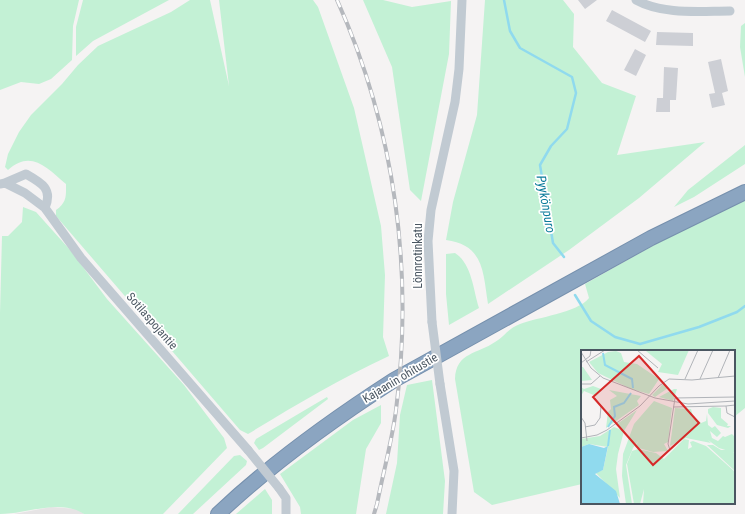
<svg xmlns="http://www.w3.org/2000/svg" width="745" height="514" viewBox="0 0 745 514" font-family="'Roboto Condensed',sans-serif">
  <style>
    .education { fill: #e6e4e5 }
    .green { fill: #c3f1d5 }
    .lines { fill: none; stroke-linecap: round; stroke-linejoin: round }
    .stream { stroke: #90daee; stroke-width: 2.5 }
    .building { fill: #cdcfd5 }
    .highway-casing { stroke: #7690ad; stroke-width: 16 }
    .minor { stroke: #c1cad2; stroke-width: 9 }
    .highway { stroke: #8ba5c1; stroke-width: 14 }
    .rail-casing { stroke: #b5b8bd; stroke-width: 4 }
    .rail { stroke: #fff; stroke-width: 2.5; stroke-dasharray: 8; stroke-linecap: butt }
    .minor-bridge { stroke: #c1cad2; stroke-width: 9 }
    .labels { text-anchor: middle; dominant-baseline: central; stroke-width: 3.5; stroke-linejoin: round; paint-order: stroke }
    .street-label { font-size: 12px; fill: #4a5661; stroke: #fff }
    .water-label { font-size: 13px; font-style: italic; fill: #0c7c9b; stroke: #fff }
    .inset-river { fill: none; stroke: #90daee; stroke-width: 2 }
    .inset-road { fill: none; stroke: #b1b4b9; stroke-width: 1 }
    .view { fill: #d62828; fill-opacity: 0.15; stroke: #d62828; stroke-width: 2 }
    .inset-edge { fill: none; stroke: #4a5661; stroke-width: 2 }
  </style>
  <rect width="100%" height="100%" fill="#f5f3f3"/>
  <path class="education" d="M51,507L77,509L84,514H14Z"/>
  <path class="green" d="M0,0H79L73,26L72,60L51,79L39,84L21,82L0,90Z
    M83,0H169L93,41L76,56V27Z
    M190,0H210L229,86L219,0H313L318,7L354,108L381,226L385,275L383,337L389,356C339,379 294,406 248,434L240,430L56,216V210C67,202 66,196 66,184C47,168 31,149 8,170L5,167L8,154L19,132L31,115L62,84L78,65L98,46L171,12Z
    M363,0H383L412,7L451,1L449,54L421,201L410,190L392,67Z
    M485,0H563L574,14L573,47L602,83L636,96L617,155L705,142L639,198L569,250L488,304C483,272 484,245 446,240L453,202L477,115Z
    M745,23V77L740,47L741,26Z
    M745,145V164L694,197L674,207L688,190Z
    M745,200V408L734,417V351H582V484L492,505L474,492L455,379C456,352 478,354 495,342C505,336 506,330 520,324C538,317 577,313 589,298L585,284C637,255 689,223 745,200Z
    M23,207L36,212L71,251L107,299L184,385L224,438L227,448L163,514H84C60,498 27,514 0,514V313L2,236H8L22,222Z
    M455,253C472,264 473,289 479,308L449,325L446,294V254Z
    M432,380L445,481L443,514H386L397,463L400,415L407,385Z
    M327,397L328,399L263,448L259,450L254,443L256,439Z
    M381,405V423L366,449L356,514H301L300,507L280,474L353,420Z
    M240,455L247,461L246,465L193,514H178L234,456Z
    M265,489L272,500V514H236Z"/>
  <g class="lines">
    <path class="stream" d="M504,0L510,31L520,48L572,77L576,93L567,129L551,146L540,165L553,243L564,257
      M575,295L591,321L615,337L640,344L699,327L737,312L745,306"/>
  </g>
  <path class="building" d="M578,0H597L585,9Z
    M612,10L651,31L645,42L606,21Z
    M657,32L693,33V46L656,45Z
    M635,49L646,55L636,76L624,70Z
    M721,59L728,91L722,93L725,105L712,108L709,94L715,93L708,62Z
    M664,67L678,68L676,100H670V112H656L657,98H663Z"/>
  <g class="lines">
    <g class="highway-casing">
      <path id="highway" d="M218,514C272,463 332,420 394,380L651,238L745,192"/>
    </g>
    <path class="minor" d="M636,0C663,15 700,11 730,11
      M5,183L26,174C42,183 53,189 45,208
      M0,184L5,183L25,193L45,208L81,258L248,450
      M432,322L428,241L431,210L455,102L459,69L462,0
      M440,384L454,471L452,514
      M279,488L286,498V514"/>
    <use href="#highway" class="highway"/>
    <g class="rail-casing">
      <path id="rail" d="M337,0C395,129 414,270 396,410C392,441 383,473 377,504L374,514"/>
    </g>
    <use href="#rail" class="rail"/>
    <path class="minor-bridge" d="M432,322L440,384
      M248,450L279,488"/>
  </g>
  <g class="labels">
    <g class="street-label">
      <text transform="translate(418 256) rotate(-90)">Lönnrotinkatu</text>
      <text transform="translate(152 321) rotate(49)">Sotilaspojantie</text>
      <text transform="translate(400 378) rotate(-31)">Kajaanin ohitustie</text>
    </g>
    <g class="water-label">
      <text transform="translate(546 204) rotate(80)">Pyykönpuro</text>
    </g>
  </g>
  <g transform="translate(581 350)">
    <rect width="154" height="154" fill="#f5f3f3"/>
    <path d="M108,0L97,25L77,22L81,14L65,1ZM35,1L40,3L43,12L56,14L78,29L68,44L50,39L17,23L8,12L27,2ZM0,17H2L11,30L0,31ZM83,33L87,38L74,47L71,45ZM12,36L20,39L15,46L3,41L0,46V37L3,39ZM93,39H96L92,51L78,47ZM28,40L60,46L56,51L58,55L25,78L27,62L30,59L29,50L36,46ZM73,51L91,58L87,92L83,94L87,101L72,102L54,97L58,90L52,98L45,115L51,154H45L41,126L42,104L53,74ZM132,57L140,58V68L147,74L146,76H150L147,78L136,75L127,63V59ZM94,58L110,59L112,66L120,73L125,71L126,64L127,75L131,78L134,76L140,83L136,87L129,81L131,88L137,91L142,86L144,87L151,84L154,87V103L138,98L127,90L130,93L105,88L89,96ZM56,60L43,81L37,104L35,119L39,148L15,123L22,120L27,97L8,94L0,97V89L19,86L33,77L41,80L36,74ZM103,89L108,90L107,99L111,97L109,92L112,91L125,96L153,121L154,154H62L63,139L59,154H53L46,114L51,101L57,99L75,103L83,109ZM126,95H132L140,100H149L154,104V121Z" fill="#c3f1d5"/>
    <path d="M8,94L23,98L27,96L22,120L14,124L35,141L39,154H0V97Z" fill="#90daee"/>
    <path class="inset-river" d="M22,3L24,15L51,29L52,38M27,77L34,66L33,57L43,53L50,43M27,96L29,80"/>
    <path class="inset-road" d="M56,0L77,18M0,2L10,18L22,28L74,48L107,54L154,51M5,12L24,0M0,13L9,6L10,0M137,28L149,0M104,29L117,0M119,29L132,0M0,34H10L19,26M154,55L145,56L146,63L154,67M92,57L145,56M0,67L4,73L6,91M4,77L14,75L19,68L20,56L14,48M0,88L16,85L26,80L59,56L78,36L88,29L111,30L154,26M89,100L87,94L94,48L154,47"/>
    <path class="view" d="M58,6L118,73L72,115L12,47Z"/>
    <rect width="154" height="154" class="inset-edge"/>
  </g>
</svg>
